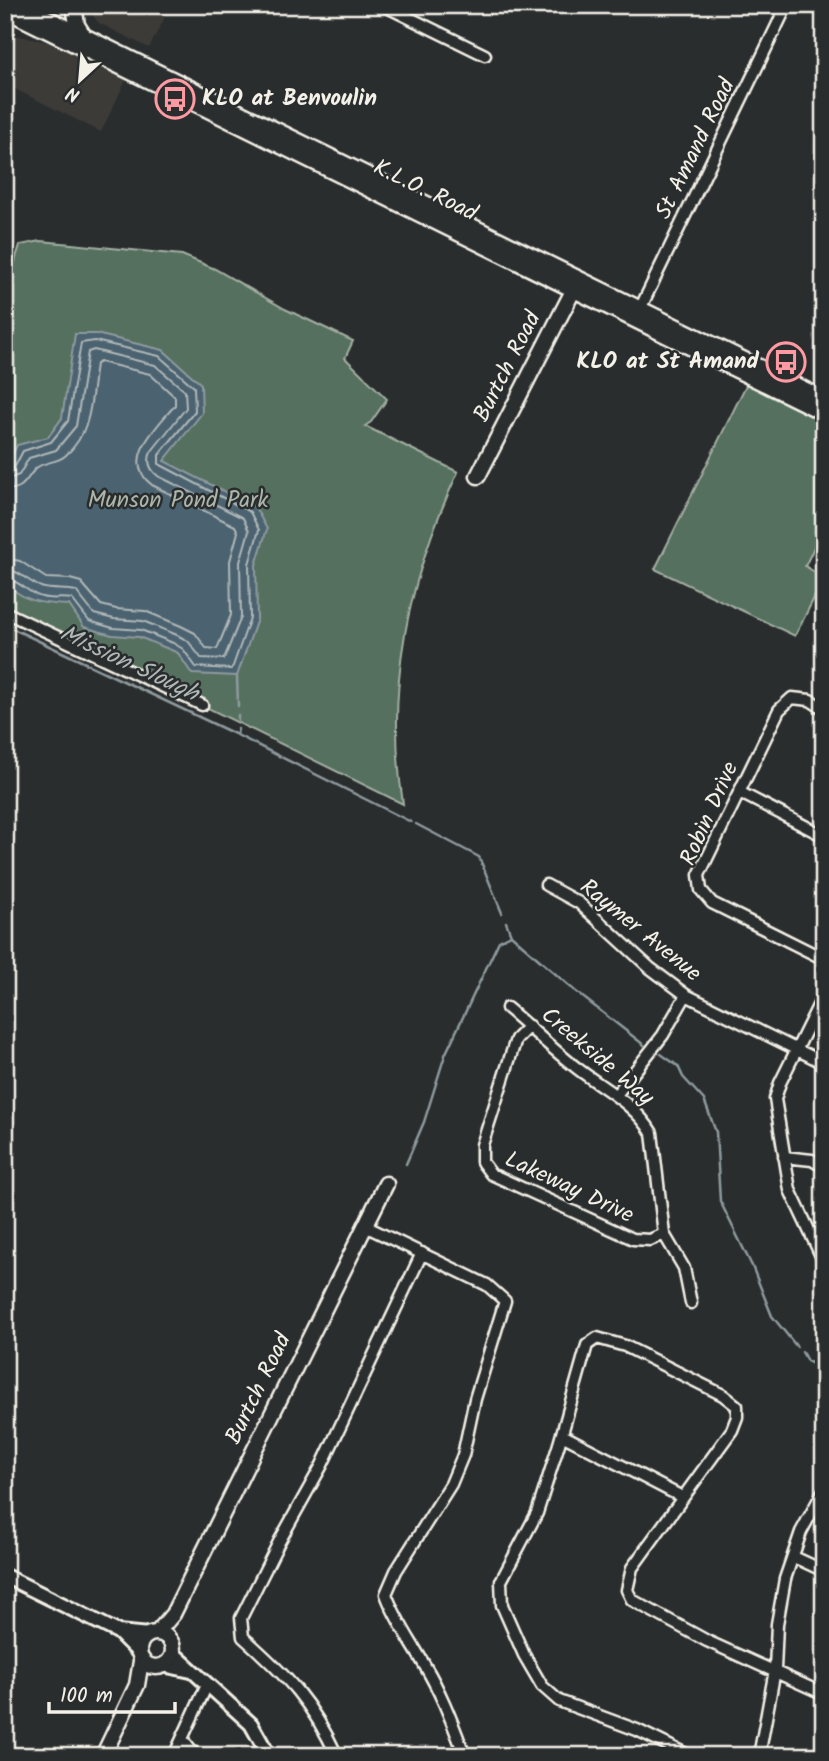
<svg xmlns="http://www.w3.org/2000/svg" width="829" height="1761" viewBox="0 0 829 1761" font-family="Kalam,sans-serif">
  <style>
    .built { fill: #3e3b39 }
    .green { fill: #546f5e; stroke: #a4b0a3; stroke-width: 2 }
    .water { fill: #4b626f; stroke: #8f9b9f; stroke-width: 2 }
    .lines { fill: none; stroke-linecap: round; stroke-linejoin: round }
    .shore { stroke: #b0b8b8; stroke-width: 2 }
    .stream { stroke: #8f9b9f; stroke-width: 2.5 }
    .minor-casing { stroke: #f4f1e8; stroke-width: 15 }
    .tertiary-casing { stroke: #f4f1e8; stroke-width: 18 }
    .secondary-casing { stroke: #f4f1e8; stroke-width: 19 }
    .minor { stroke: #2a2d2e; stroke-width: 10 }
    .tertiary { stroke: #2a2d2e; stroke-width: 12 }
    .secondary { stroke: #2a2d2e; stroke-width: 14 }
    .labels { text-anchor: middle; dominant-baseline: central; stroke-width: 5; stroke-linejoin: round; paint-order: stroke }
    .poi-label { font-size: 23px; font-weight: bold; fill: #f4f1e8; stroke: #2a2d2e; text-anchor: start }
    .street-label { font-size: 23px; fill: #f4f1e8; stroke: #2a2d2e }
    .park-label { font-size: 23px; fill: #acb6aa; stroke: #2a2d2e }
    .water-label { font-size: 24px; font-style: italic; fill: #b0b8b8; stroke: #2a2d2e }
  </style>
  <rect width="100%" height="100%" fill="#2a2d2e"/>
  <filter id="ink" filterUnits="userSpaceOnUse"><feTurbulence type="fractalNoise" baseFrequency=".0143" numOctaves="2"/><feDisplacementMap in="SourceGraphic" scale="14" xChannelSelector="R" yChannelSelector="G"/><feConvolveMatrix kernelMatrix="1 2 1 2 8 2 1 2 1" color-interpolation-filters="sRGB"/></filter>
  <g filter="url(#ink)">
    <path class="built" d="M91,5H171L149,48L99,23L93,16Z
      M15,35L51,43L126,80L101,132L5,84V39Z"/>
    <path class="green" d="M41,241L182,255L215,269L285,309L353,341L345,358L387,399L371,422L365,426L458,472C408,579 385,686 403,804L5,608V353L12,339C0,314 11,272 20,245Z
      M747,383L824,421V482L818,495C829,521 817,542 805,566L824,578L795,636L655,569Z"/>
    <path class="water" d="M75,334H96L163,350L201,384L202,413L164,461L255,507L267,529L256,565L257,619L237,676L192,674L178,653L171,650L139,637L112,635L84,627L69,605C45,604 19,602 5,580V470L17,445L48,437L62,418Z"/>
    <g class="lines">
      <path class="shore" d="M5,471L14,468L23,451L51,442L68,421L81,343L95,341L159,356L194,387L195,411L159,455V464L250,512L259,530L249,564L250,618L233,666L231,669L196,667L183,649L173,643L141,630L113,628L89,621L72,599C62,597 51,600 42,597C28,594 18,579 5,578
        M5,480L19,475L29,458L56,450L76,426L88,352L94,350L155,365L185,391L186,408L151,452C147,461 149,469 158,476L243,518L249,531L240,562L241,617L224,659L201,658L188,641L177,635L143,621L114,619L94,614L76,591C65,588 52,591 41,587C28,582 19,570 5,569
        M5,490C25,489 24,482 35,469C41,462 57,463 65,456C93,432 91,398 96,364L100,362L150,374L175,397V405C158,426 119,460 152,485L235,526L238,532L230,561L231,615L217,649L206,648L195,633L181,626L145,611L116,609L101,605L81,582L70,579L46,578L20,561L5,558"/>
      <path class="stream" d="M5,625L237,735
        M237,676L238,706
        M238,720V715
        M238,729L237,735L411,822
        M416,824L479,857L502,913
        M506,922L511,935L575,991L644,1045
        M661,1054L678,1066L683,1077L704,1100L716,1132L720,1201L752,1266L772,1316L797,1347
        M406,1164L424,1122L445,1055L499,941L511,935
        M802,1352L807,1361L824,1369"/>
      <g class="minor-casing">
        <path id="minor" d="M383,5L485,55
          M640,309L787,5
          M5,612L202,705
          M824,709L810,700L792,698L779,710L699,875L701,890L712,903L824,959
          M739,792L824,836
          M546,885L579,903L650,968L686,995L824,1063
          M824,994L780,1083L775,1099L790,1190L824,1262
          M507,1008C531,1028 553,1050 578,1069C604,1089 635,1104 652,1133L664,1234L684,1268L691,1303
          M529,1026L516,1039L482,1145V1162L491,1174L633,1239L650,1240L664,1234
          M616,1095L663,1035L686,995
          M784,1157L812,1160L824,1167
          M365,1226L487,1285L505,1301L475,1399L463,1455L451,1484L396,1571L386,1594C396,1621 411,1641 425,1666C442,1694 453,1725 465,1756
          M562,1435L682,1497
          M794,1557L824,1571
          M182,1739L195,1756
          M174,1756L207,1685
          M337,1756C312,1702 287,1676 243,1637L241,1618L279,1542L322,1465L422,1253
          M690,1756L637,1730L559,1701L542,1686L524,1655L502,1605L501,1581L537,1513L559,1444L587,1345L597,1338L625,1346L723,1395L737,1406V1417L732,1430L632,1568L627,1590L632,1600L707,1641L824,1694
          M759,1756L775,1670L777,1624L785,1579L801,1532L824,1490"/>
      </g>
      <g class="tertiary-casing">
        <path id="tertiary" d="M5,1576L118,1632L140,1654
          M118,1632L149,1635
          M173,1653L251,1724L269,1756
          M163,1665L191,1671"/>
      </g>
      <g class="secondary-casing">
        <path id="secondary" d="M21,5L824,399
          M74,5L77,25L84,36
          M5,10L824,413
          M478,476L577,283
          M157,1633L173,1614L386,1184
          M139 1650a17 17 0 1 1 34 0a17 17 0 1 1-34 0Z
          M103,1756L137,1685L141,1661"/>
      </g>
      <use href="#minor" class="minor"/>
      <use href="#tertiary" class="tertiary"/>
      <use href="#secondary" class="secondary"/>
    </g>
  </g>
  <defs>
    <g id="bus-ring" transform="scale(2.0125)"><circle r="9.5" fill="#2a2d2e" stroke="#ff9aa2" stroke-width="1.5"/><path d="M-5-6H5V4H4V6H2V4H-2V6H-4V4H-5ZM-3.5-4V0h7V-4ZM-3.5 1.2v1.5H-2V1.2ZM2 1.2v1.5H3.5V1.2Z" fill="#ff9aa2"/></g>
  </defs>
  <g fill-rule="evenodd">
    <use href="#bus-ring" x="175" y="99"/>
    <use href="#bus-ring" x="786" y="362"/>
  </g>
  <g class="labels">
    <g class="poi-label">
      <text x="202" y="99">KLO at Benvoulin</text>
      <text x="759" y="362" text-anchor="end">KLO at St Amand</text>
    </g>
    <g class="street-label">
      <text transform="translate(696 149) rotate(-64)">St Amand Road</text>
      <text transform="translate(425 191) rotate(26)">K.L.O. Road</text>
      <text transform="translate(508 367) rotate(-63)">Burtch Road</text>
      <text transform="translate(710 814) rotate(-66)">Robin Drive</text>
      <text transform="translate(640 931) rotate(39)">Raymer Avenue</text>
      <text transform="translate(597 1057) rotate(40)">Creekside Way</text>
      <text transform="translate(569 1188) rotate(25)">Lakeway Drive</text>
      <text transform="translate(259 1389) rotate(-64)">Burtch Road</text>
    </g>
    <g class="park-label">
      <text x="178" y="501">Munson Pond Park</text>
    </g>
    <g class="water-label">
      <text transform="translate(129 664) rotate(25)">Mission Slough</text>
    </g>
  </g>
  <rect width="829" height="1761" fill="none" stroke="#2a2d2e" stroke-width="28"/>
  <rect x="14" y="14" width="801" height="1733" fill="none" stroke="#f4f1e8" stroke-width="2.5" filter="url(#ink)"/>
  <g transform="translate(80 80) rotate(206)" stroke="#2a2d2e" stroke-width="5" paint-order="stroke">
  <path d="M0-5L12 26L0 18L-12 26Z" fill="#f4f1e8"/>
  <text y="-10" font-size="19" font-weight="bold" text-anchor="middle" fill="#f4f1e8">N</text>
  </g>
  <path d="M49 1702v10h126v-10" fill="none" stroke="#f4f1e8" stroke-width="3.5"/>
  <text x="60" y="1702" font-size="21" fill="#f4f1e8" stroke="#2a2d2e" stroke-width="5" paint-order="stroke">100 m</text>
</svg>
